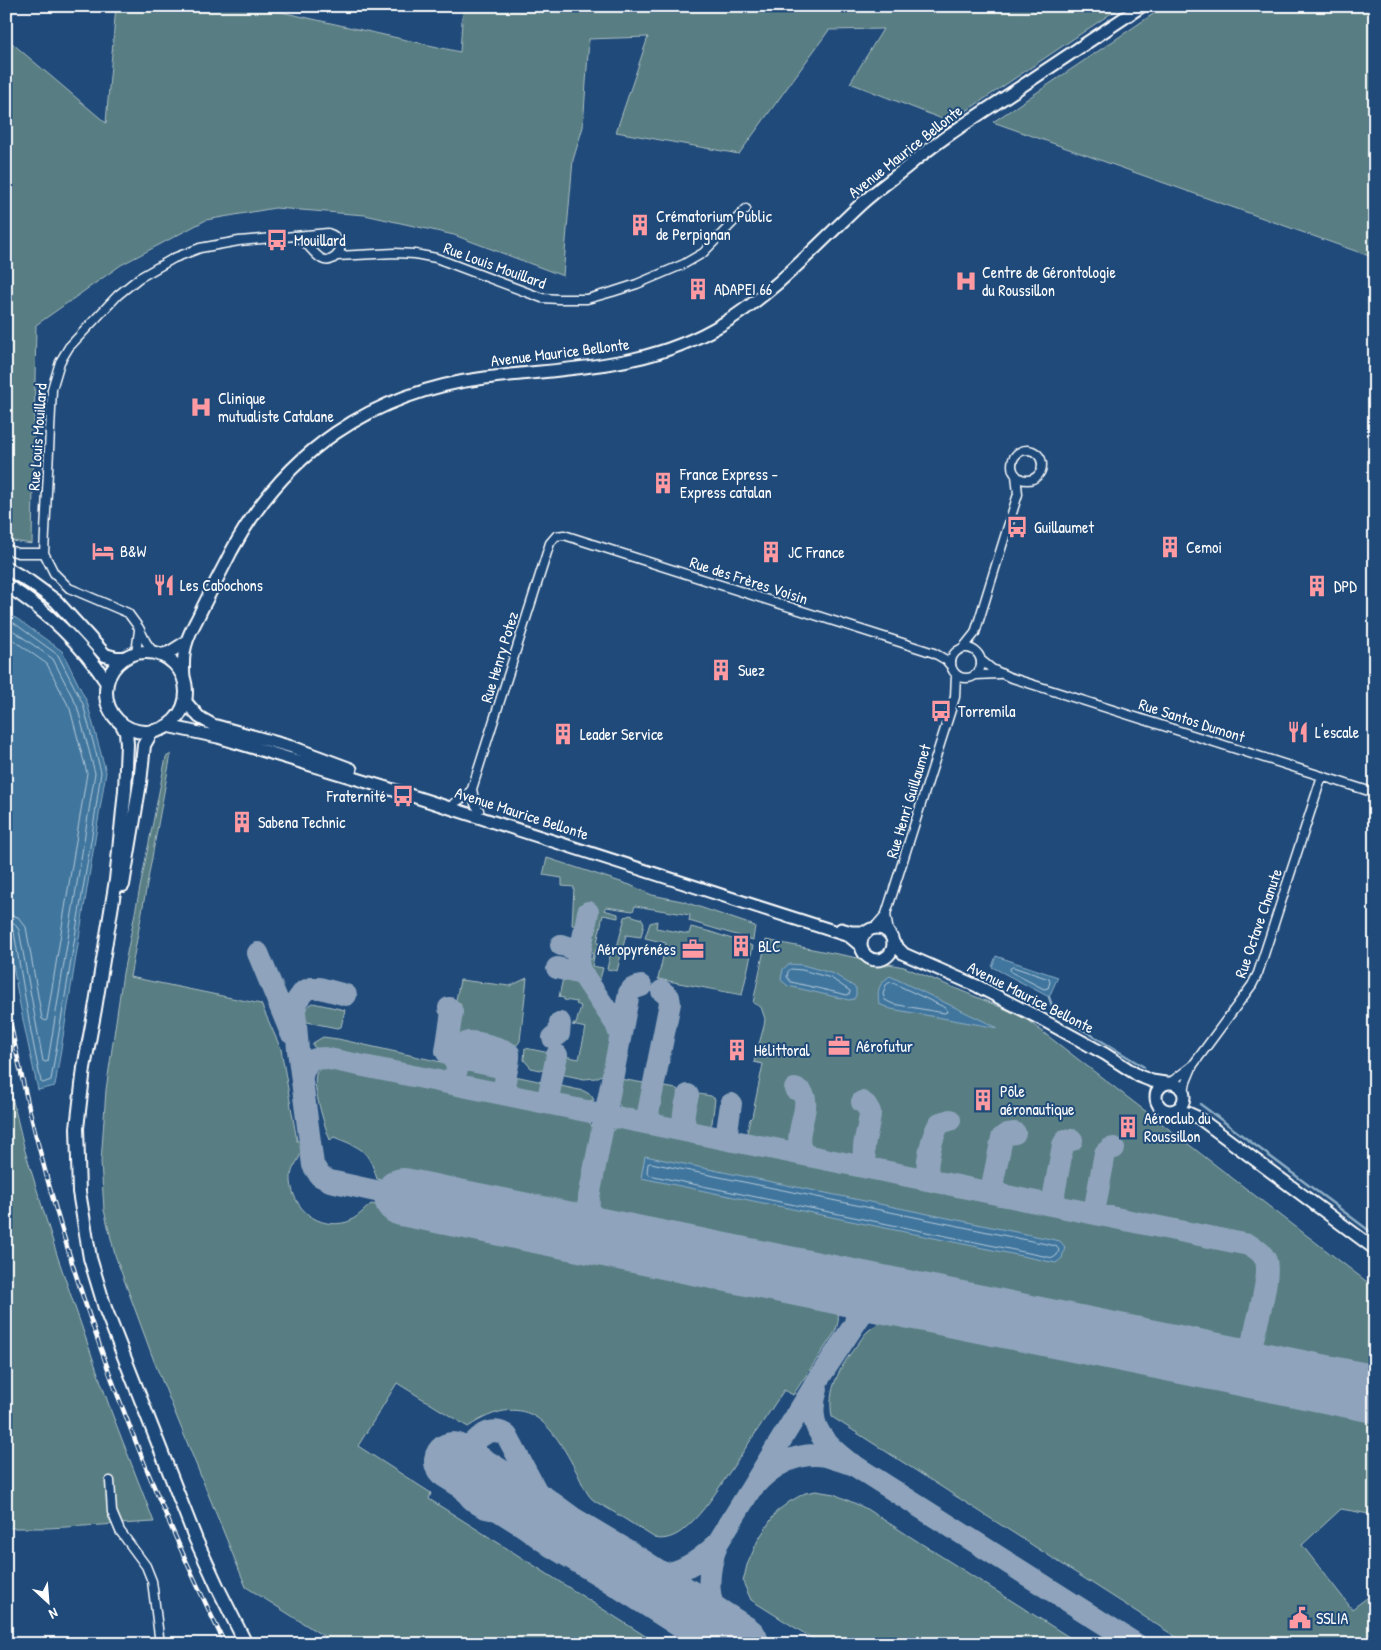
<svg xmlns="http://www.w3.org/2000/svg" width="1381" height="1650" viewBox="0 0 1381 1650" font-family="'Patrick Hand',sans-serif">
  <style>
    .green { fill: #587e83; stroke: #acbec1 }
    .water { fill: #41769e; stroke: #8dadc5 }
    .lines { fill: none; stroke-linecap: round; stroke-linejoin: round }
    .shore { stroke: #b3c8d8; stroke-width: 1 }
    .stream { stroke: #8dadc5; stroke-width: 2.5 }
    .taxiway { stroke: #8fa4bc; stroke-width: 22 }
    .runway { stroke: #8fa4bc; stroke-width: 58 }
    .street-casing { stroke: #fff; stroke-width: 11 }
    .secondary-casing { stroke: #fff; stroke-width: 15 }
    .primary-casing { stroke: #fff; stroke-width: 16 }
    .street { stroke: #1f4a7a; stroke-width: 8 }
    .secondary { stroke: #1f4a7a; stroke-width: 11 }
    .primary { stroke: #1f4a7a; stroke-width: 12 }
    .rail-casing { stroke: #fff; stroke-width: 4.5 }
    .rail { stroke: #1f4a7a; stroke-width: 2.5; stroke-dasharray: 8; stroke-linecap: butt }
    .labels { text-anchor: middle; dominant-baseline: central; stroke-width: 4; stroke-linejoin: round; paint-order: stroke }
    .street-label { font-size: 16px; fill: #fff; stroke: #1f4a7a }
    .poi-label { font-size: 16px; fill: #fff; stroke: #1f4a7a; text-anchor: start }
  </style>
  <rect width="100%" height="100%" fill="#1f4a7a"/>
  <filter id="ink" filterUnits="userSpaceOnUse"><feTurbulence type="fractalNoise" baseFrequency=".02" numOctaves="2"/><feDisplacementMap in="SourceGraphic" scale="10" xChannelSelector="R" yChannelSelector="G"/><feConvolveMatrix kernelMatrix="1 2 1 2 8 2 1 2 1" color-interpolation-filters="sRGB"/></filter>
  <g filter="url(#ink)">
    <path class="green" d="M116,6H277V11L460,52L463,6H1122L950,122L850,83L883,29L829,30L739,154L616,132L648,37L589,39L583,127L573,160L563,276L454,235L365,215L275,208L206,220L121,265L36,325L32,544L6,540V38L106,123Z
      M1165,6H1375V258L993,122Z
      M171,754L130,977L261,1004L281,1049L297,1141H300C300,1144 301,1149 301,1152C299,1163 290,1166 291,1181C293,1209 318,1230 347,1222C357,1218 364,1210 371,1204L818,1293C834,1304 844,1310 835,1332L793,1395L784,1390C767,1416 750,1441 733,1467C718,1489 704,1513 683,1530C676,1536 664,1541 655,1538C641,1529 626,1520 612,1511C606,1507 598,1504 592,1499C585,1492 580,1478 575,1469C549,1419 524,1390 468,1427L397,1383L358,1446L431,1493L429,1499L658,1644H336L246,1587L154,1361L115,1255L104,1210L101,1162L106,1090L123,973L166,757Z
      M547,858L630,885L652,895L682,901L755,926L753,940L689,921L690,915L635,906L633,911L606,907L604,910L618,914V918L603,915L597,943L617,947L625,917L630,915L642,919L644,923L641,937L626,935L617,971L607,969L611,951L596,948L592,966L603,968L599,983L616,1009L618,1016L584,964L587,959H592L593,953L587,952L590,933L595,934L597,927H589L591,912H585L582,927L572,925L574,887L562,886V878L543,875Z
      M657,921L656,928L689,934L691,927L711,932L753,946L742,995L658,979L666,943L645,938L650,923Z
      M766,940L904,967L1022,1016L1375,1288V1380L1274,1360L1265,1354L1260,1344L1273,1276C1272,1258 1266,1247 1250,1241L1101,1208L782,1144L749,1136L747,1133L750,1119L752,1117L763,1064L754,1062L764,1026L765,1019L761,1007L753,1003Z
      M564,973L574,975L615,1032L607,1069L602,1075L596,1078L584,1079L531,1068L524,1060L525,1048L579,1059L586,1028L572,1025L573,1024H576L581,1006L576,1004L577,1002L564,1000V998L559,997Z
      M527,978L520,1041L517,1045L512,1046L456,1034L461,1005L456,1000L460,980L510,986Z
      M313,1003L345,1010L341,1027L337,1028L307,1022L304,1013L307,1007Z
      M323,1037L338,1039L450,1064V1072L447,1074L444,1075L319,1050L313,1046V1043Z
      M471,1049L501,1055L502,1063L467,1055L468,1051Z
      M328,1065L584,1117L589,1121L594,1130L583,1196C575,1209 566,1212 552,1214L377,1179C368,1149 361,1148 334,1137L330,1140C325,1127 312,1087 316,1074C318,1069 323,1067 328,1065Z
      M470,1067L496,1073L499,1075L498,1081L493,1085L466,1080L463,1077V1070Z
      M6,1072L25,1151L58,1258L111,1411L154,1522L48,1528H6Z
      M515,1076L584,1091L591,1095L594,1100L581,1103L512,1088L510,1086L511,1079Z
      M620,1079L644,1083L646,1085L642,1111L640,1113C621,1118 607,1094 620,1079Z
      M665,1087L677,1089L681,1094L677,1117L670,1121L657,1118L654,1114L658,1091Z
      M699,1094L711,1096L715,1099L712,1123L709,1128L693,1126L689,1119L693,1097Z
      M626,1125L1251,1253L1257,1259L1261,1270L1247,1341L1239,1350L1232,1352L623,1229L605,1218L600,1211L596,1196L607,1139L615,1128Z
      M915,1314L1375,1407V1515L1341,1509L1302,1545L1352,1609L1375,1592V1633L1360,1644H1187L832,1417C827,1389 839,1369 856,1346C860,1342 863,1335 868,1331C880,1320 899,1316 915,1314Z
      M816,1491L834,1494L865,1508L1080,1644H821L751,1600L743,1582L747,1565L758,1540L776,1512L789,1502L805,1493Z"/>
    <path class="water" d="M6,615L16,618L62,651L87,702L106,772L55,1086L38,1090C25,1030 11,970 6,909Z
      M996,956L1058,977L1049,997L992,967Z
      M789,964L803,965L834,974L856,988V995L854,999L849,1000L788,986L781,980L783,969Z
      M890,976L898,980L998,1028L891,1009L879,1004C877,991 878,984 890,976Z
      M645,1156L1060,1241L1065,1247L1062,1258L1056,1263L641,1178Z"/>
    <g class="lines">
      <path class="shore" d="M6,620L14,623L58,655L83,704L101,772L92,835L51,1080L43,1083L41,1082L31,1032L14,932L11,928L6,927
        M6,627L11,629L53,659L77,706L95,773L48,1061L46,1062L43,1061L19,930L14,923L6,921
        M6,635L47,664L70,709L87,773L47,1019L46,1021L42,1019L26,927L18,917L6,914
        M1013,967L1049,979L1050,982L1048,988L1044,989L1011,972L1010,969Z
        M791,969L802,970L831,978L850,991V993L847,995L791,982L787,977L788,972Z
        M891,982L946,1008L947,1012L944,1013L893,1004L885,1000L883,994L886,985Z
        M651,1163L1056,1246L1059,1250L1057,1255L1053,1258L649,1175L647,1172L648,1164Z"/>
      <path class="stream" d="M1049,997L1054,1012L1144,1067
        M1200,1104L1375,1235"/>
      <path class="taxiway" d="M588,912L578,964L581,972L616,1024L620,1035
        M561,945C571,947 578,950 578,961
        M258,953L291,1033
        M557,968L578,973L584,976
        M346,995L320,988H311L304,991L296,1002L295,1011L298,1050L313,1165L320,1176L330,1181L403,1197
        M449,1008L452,1012L446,1051C449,1058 456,1058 458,1066L460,1063
        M553,1038L559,1034L560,1023
        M451,1057L500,1067L505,1072L506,1076
        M302,1077C304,1064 311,1058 324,1058L1249,1245C1256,1248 1263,1253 1266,1261C1271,1276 1255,1330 1251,1347C1246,1366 1238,1364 1221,1363
        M444,1082L455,1077L462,1047C464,1044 465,1043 469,1042C476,1041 504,1049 509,1053C511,1068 496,1087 514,1096
        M795,1089C822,1097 785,1139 806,1155
        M688,1095C685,1108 679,1122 690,1132
        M862,1102L866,1105L870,1112C870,1130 856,1153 870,1168
        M547,1103L557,1055
        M731,1104L727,1131L728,1135L734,1141
        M655,1125L650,1119L648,1113L670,1003L669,997L662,991
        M936,1182C933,1179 929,1177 928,1173C925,1164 934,1129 940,1123L950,1120
        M1000,1195L993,1187V1181L1002,1138L1008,1134L1015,1133
        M1060,1207L1055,1201L1054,1194L1063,1145L1066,1140H1072
        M1098,1214L1095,1207L1105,1153L1110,1149L1114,1148
        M624,1242C595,1232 587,1231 589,1197L629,993L632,989L641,986
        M840,1286L853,1290L861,1299L855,1322
        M1251,1347C1252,1362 1259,1367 1272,1373
        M817,1389C806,1423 821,1441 847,1461
        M753,1487C771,1466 797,1451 826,1456C834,1458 843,1462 852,1464L1136,1644
        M536,1513C530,1511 523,1508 517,1508C506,1508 498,1512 486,1508C432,1486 480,1412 507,1436L554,1524L562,1532
        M617,1565C660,1580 683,1577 717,1544
        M739,1643C707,1612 703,1585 717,1544L821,1375L866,1307C877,1295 887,1297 902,1298"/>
      <path class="runway" d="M403,1197L1375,1394
        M453,1461L536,1513L562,1532L617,1565L740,1644"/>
      <g class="street-casing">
        <path id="street" d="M337,256L395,253L415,254L436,258L542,298L559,299H587L612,292L637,284L684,264L703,253L746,209
          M1012 465a15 15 0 1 1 30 0a15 15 0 1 1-30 0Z
          M6,549L18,553H44
          M951 663a15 15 0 1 1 30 0a15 15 0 1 1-30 0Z
          M963,648L975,633L1018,494L1016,475
          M136,653L139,630
          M154,653L146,642L139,628L128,613L69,588L54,573L44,553L52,389L60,362L69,347L118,295L139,278L174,258L200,248L239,241L328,233C339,236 345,249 335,257C322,268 313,249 304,242C301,239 297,238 294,236
          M981,660L992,669L1009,677L1375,793
          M976,675L999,674
          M472,789L475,804L479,810
          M454,803L466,796L472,789L550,543L556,536L564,535L934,653L946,660L950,665
          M886,914L889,933
          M874,928L886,914L955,697L956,675
          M1171,1082L1192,1066
          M1184,1092L1186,1082L1193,1065L1252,985L1258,973L1322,776
          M110,1481L112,1512L120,1531L146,1566L152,1581L160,1644"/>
      </g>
      <g class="secondary-casing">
        <path id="secondary" d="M160,655L170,652L186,642
          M184,678C183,666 183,652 187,641C190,631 196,622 200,613C210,592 221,572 231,552C284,452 373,392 485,378C570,367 648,370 724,323C775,292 816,246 859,206C874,192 891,180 907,167C940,139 977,116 1013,92C1056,63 1099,35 1142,6
          M185,701L199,717L213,725L292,747L351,769
          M167,726L218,737L400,792L849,936L861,946
          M861 944a16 16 0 1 1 32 0a16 16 0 1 1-32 0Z
          M841,929L851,932H867
          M893,943L904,954L977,986L1039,1018L1105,1054L1139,1076L1152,1081L1165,1083
          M1156 1097a14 14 0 1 1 28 0a14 14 0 1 1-28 0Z
          M1175,1111L1188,1113L1199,1118L1375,1249"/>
      </g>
      <g class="primary-casing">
        <path id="primary" d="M6,568L30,582L56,601L105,655L116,658H125
          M6,585C45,609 83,645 107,683
          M106 692a40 40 0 1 1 80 0a40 40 0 1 1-80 0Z
          M121,723L126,732L127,744L125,790L116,880L95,1009L84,1068L77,1128L79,1192L90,1258L105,1308L196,1540L219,1590L246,1644
          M123,885L140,783L144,745L152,731"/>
      </g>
      <use href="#street" class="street"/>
      <use href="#secondary" class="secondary"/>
      <use href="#primary" class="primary"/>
      <g class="rail-casing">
        <path id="rail" d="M6,1000C48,1225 125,1438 225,1644"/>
      </g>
      <use href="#rail" class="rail"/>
    </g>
  </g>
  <defs>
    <g id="building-bare" transform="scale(1.725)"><path d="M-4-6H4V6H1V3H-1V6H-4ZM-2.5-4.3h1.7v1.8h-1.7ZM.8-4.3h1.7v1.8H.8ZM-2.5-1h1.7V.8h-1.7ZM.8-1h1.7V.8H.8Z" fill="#ff9aa2" stroke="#1f4a7a" stroke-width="2.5" paint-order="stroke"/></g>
    <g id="bus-bare" transform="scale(1.725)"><path d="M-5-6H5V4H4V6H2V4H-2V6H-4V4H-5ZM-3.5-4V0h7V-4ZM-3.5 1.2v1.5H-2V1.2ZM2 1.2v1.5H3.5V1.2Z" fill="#ff9aa2" stroke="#1f4a7a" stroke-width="2.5" paint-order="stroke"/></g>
    <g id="hospital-bare" transform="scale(1.725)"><path d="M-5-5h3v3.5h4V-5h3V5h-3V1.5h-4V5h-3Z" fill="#ff9aa2" stroke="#1f4a7a" stroke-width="2.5" paint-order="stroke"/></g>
    <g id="hotel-bare" transform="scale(1.725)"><path d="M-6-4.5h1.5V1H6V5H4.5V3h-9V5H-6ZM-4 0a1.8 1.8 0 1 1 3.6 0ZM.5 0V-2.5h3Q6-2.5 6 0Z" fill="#ff9aa2" stroke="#1f4a7a" stroke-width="2.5" paint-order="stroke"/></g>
    <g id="restaurant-bare" transform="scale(1.725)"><path d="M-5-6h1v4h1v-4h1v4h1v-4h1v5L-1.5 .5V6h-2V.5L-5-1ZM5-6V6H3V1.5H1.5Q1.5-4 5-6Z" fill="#ff9aa2" stroke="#1f4a7a" stroke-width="2.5" paint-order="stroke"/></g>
    <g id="office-bare" transform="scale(1.725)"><path d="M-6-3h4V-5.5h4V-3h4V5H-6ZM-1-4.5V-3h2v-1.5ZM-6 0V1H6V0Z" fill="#ff9aa2" stroke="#1f4a7a" stroke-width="2.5" paint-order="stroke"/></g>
    <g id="civic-bare" transform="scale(1.725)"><path d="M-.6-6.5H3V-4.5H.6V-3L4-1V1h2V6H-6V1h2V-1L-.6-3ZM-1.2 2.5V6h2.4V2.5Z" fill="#ff9aa2" stroke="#1f4a7a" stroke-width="2.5" paint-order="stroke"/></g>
  </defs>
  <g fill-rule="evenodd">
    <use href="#building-bare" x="640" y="225"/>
    <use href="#bus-bare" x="277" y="240"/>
    <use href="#hospital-bare" x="966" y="281"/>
    <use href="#building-bare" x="698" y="289"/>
    <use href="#hospital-bare" x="201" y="407"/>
    <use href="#building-bare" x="663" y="483"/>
    <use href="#bus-bare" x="1017" y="527"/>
    <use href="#building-bare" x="1170" y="547"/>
    <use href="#hotel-bare" x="103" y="551"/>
    <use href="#building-bare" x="771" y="552"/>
    <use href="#restaurant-bare" x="164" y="585"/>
    <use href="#building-bare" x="1317" y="586"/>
    <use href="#building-bare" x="721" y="670"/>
    <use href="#bus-bare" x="941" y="711"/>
    <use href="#restaurant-bare" x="1298" y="732"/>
    <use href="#building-bare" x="563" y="734"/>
    <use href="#bus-bare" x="403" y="796"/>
    <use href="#building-bare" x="242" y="822"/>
    <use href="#building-bare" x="741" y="946"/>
    <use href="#office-bare" x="693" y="949"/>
    <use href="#office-bare" x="839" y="1046"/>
    <use href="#building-bare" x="737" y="1050"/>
    <use href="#building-bare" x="983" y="1100"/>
    <use href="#building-bare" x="1128" y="1127"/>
    <use href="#civic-bare" x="1300" y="1618"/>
  </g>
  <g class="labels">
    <g class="street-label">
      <text transform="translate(905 151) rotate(-38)">Avenue Maurice Bellonte</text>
      <text transform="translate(495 265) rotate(20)">Rue Louis Mouillard</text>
      <text transform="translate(560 352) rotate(-7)">Avenue Maurice Bellonte</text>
      <text transform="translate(37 437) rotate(-86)">Rue Louis Mouillard</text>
      <text transform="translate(749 580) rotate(18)">Rue des Frères Voisin</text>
      <text transform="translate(499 657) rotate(-73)">Rue Henry Potez</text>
      <text transform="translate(1192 720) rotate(18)">Rue Santos Dumont</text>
      <text transform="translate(908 801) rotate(-73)">Rue Henri Guillaumet</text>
      <text transform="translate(522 813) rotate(18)">Avenue Maurice Bellonte</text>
      <text transform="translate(1258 923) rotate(-71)">Rue Octave Chanute</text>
      <text transform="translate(1031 997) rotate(27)">Avenue Maurice Bellonte</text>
    </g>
    <g class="poi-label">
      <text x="656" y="216">Crématorium Public<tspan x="656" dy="18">de Perpignan</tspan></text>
      <text x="294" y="240">Mouillard</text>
      <text x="982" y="272">Centre de Gérontologie<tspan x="982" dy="18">du Roussillon</tspan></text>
      <text x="714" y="289">ADAPEI 66</text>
      <text x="218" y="398">Clinique<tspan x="218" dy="18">mutualiste Catalane</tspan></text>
      <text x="680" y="474">France Express -<tspan x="680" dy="18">Express catalan</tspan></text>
      <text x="1034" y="527">Guillaumet</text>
      <text x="1186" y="547">Cemoi</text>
      <text x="120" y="551">B&amp;W</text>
      <text x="788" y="552">JC France</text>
      <text x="180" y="585">Les Cabochons</text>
      <text x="1334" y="586">DPD</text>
      <text x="738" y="670">Suez</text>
      <text x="958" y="711">Torremila</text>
      <text x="1315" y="732">L'escale</text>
      <text x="580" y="734">Leader Service</text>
      <text x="386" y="796" text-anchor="end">Fraternité</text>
      <text x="258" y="822">Sabena Technic</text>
      <text x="758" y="946">BLC</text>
      <text x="676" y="949" text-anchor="end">Aéropyrénées</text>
      <text x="856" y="1046">Aérofutur</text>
      <text x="754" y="1050">Hélittoral</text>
      <text x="1000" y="1091">Pôle<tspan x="1000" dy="18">aéronautique</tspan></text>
      <text x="1144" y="1118">Aéroclub du<tspan x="1144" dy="18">Roussillon</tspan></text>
      <text x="1316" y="1618">SSLIA</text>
    </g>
  </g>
  <rect width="1381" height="1650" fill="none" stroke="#1f4a7a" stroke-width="25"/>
  <rect x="12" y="12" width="1356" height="1625" fill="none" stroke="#fff" stroke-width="2" filter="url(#ink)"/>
  <g transform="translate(48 1602) rotate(154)" stroke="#1f4a7a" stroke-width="4" paint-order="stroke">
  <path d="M0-4L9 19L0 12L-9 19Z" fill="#ffffff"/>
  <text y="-8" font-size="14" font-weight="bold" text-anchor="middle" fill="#ffffff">N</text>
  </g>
</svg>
